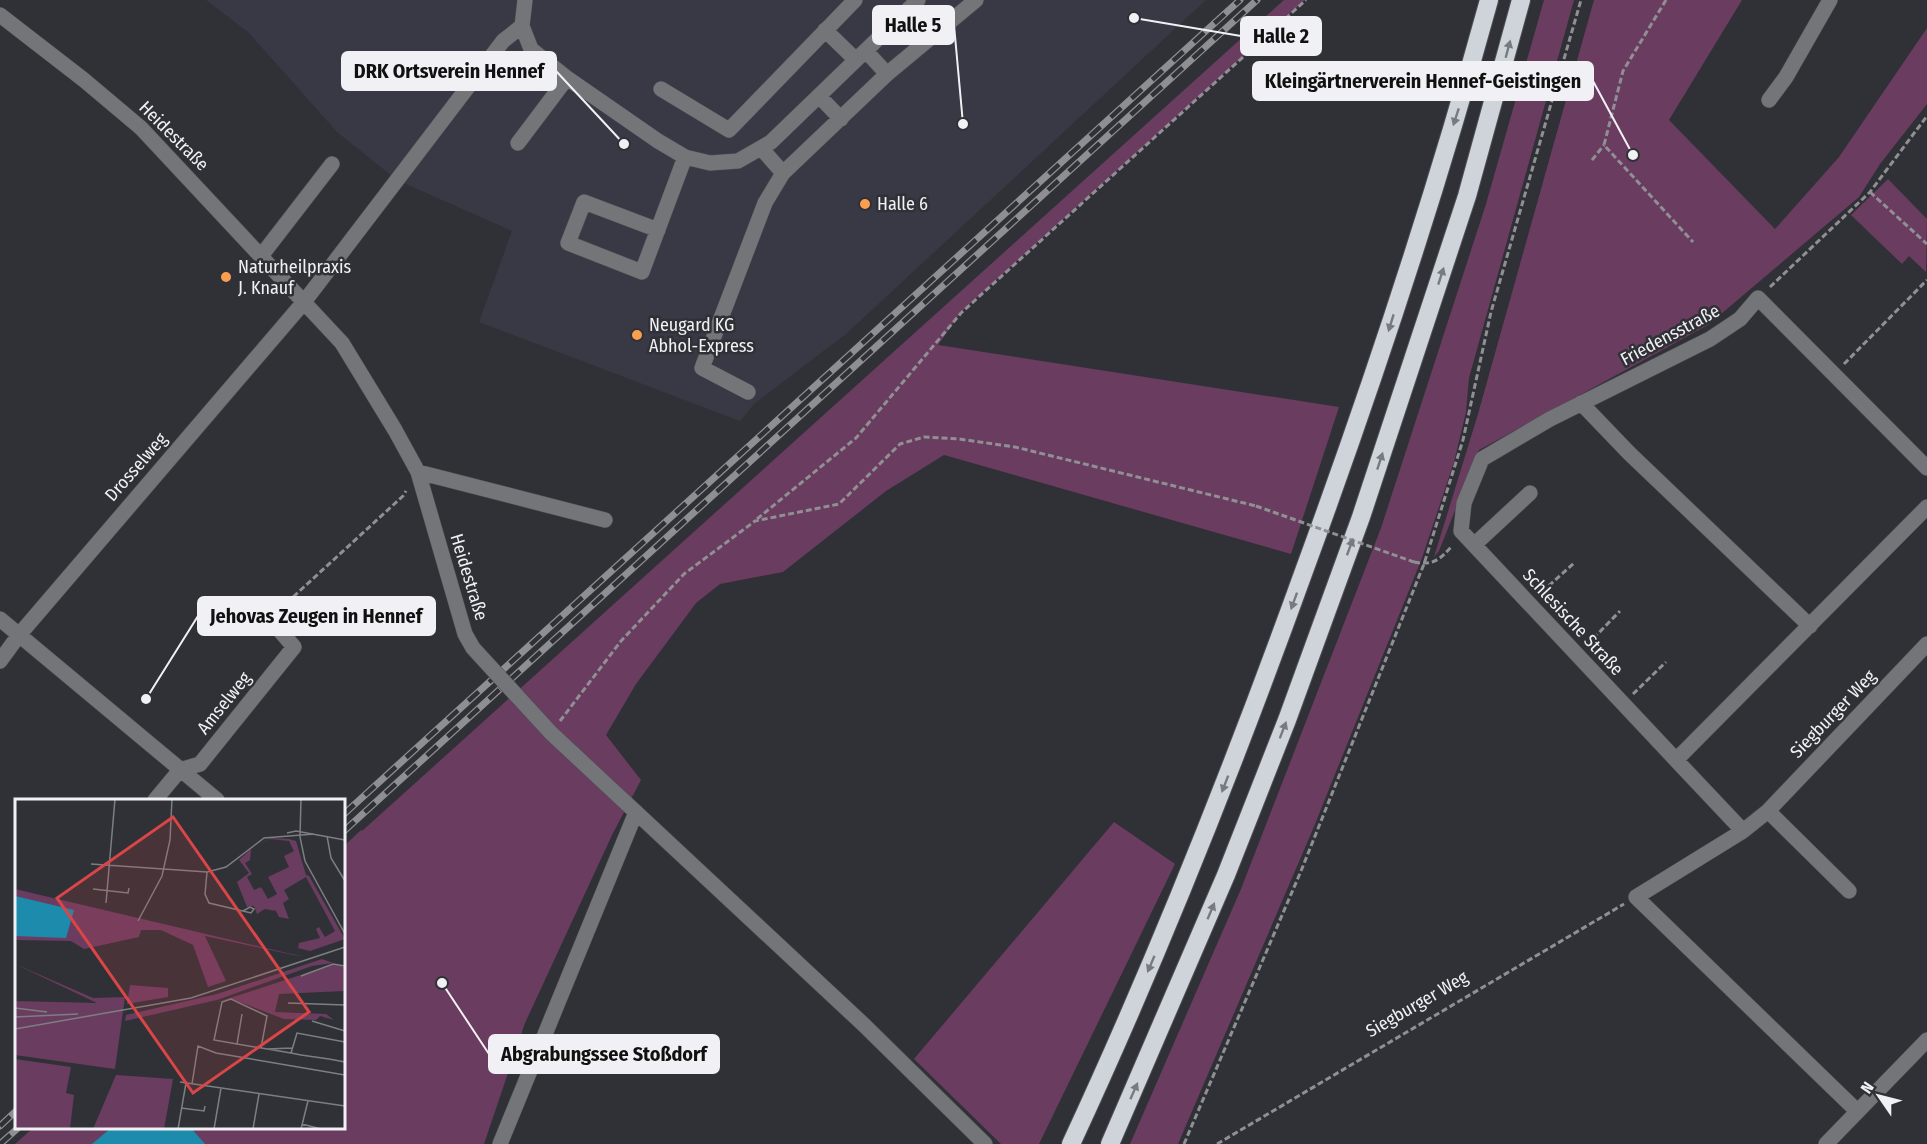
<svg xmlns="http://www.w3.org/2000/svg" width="1927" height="1144" viewBox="0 0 1927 1144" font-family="'Fira Sans Condensed',sans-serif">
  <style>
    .built { fill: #383945 }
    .green { fill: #6a3c60 }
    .water { fill: #1d8bac }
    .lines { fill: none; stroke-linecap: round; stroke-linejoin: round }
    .minor-casing { stroke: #4f5055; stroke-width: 16 }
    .highway-casing { stroke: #4f5055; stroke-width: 20 }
    .path { stroke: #8f8f94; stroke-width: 3; stroke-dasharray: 6 3; stroke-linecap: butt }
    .minor { stroke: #737578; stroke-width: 15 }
    .highway { stroke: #ced4da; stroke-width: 18 }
    .rail-casing { stroke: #8e8f93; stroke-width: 7 }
    .rail { stroke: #303136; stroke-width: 4.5; stroke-dasharray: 14; stroke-linecap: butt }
    .minor-bridge-casing { stroke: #4f5055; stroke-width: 16; stroke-linecap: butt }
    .path-bridge { stroke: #8f8f94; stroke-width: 3; stroke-dasharray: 6 3; stroke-linecap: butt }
    .minor-bridge { stroke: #737578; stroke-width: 15 }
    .oneway { fill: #777a80 }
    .poi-dot { fill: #fa9f4f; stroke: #303136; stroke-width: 2 }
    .labels { text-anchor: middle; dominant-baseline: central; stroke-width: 5; stroke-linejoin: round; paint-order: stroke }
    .street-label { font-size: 18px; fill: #f1f1f5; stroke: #303136 }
    .poi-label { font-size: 18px; fill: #f1f1f5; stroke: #303136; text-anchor: start }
    .inset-road { fill: none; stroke: #7d7e82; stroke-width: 1.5 }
    .view { fill: #da4647; fill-opacity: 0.15; stroke: #da4647; stroke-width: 3 }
    .inset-edge { fill: none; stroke: #f1f1f5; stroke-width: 3 }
    .leader { fill: none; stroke: #f1f1f5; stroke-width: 2 }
    .callout-dot { fill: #f1f1f5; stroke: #303136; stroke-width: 2 }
    .callout { fill: #f1f1f5; stroke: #f1f1f5; stroke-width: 2 }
    .callout-label { font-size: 20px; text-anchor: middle; font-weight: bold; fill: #111 }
  </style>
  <rect width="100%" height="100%" fill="#303136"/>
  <path class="built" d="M206,0H1206L846,334L755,403L740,421L479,322L512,231L397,180L337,132L248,32Z"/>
  <path class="green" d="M1284,0H1305L961,312L938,345L1339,407L1291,554L944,455L886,491L783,572L720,584L696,603L636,684L606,735L641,780L613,833L525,1023L484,1144H15L33,1128H344V846L361,830L362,831Z
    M1544,0H1574L1469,378L1466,412L1454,462L1422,558L1313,829L1178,1144H1130L1241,889L1381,528L1486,204Z
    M1594,0H1742L1669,120L1775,229L1839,157L1927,28V104L1880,164L1859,197L1708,325L1479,450L1439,551L1434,557L1478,414Z
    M1888,179L1927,219L1926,272L1909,256L1902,264L1851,215Z
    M1114,822L1175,864L1039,1144H1001L914,1059Z"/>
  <path class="water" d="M111,1128H191L205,1144H92Z"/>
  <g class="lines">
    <g class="minor-casing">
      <path id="minor" d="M525,0L522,26L531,49L567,78L658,141L685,157L710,163L738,161L771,142L918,0
        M0,15L84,80L141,128L342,343L395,430L418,472L465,634L473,648
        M825,30L856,60
        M866,51L887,74
        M661,89L729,130L855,0
        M819,96L841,119
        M1769,100L1786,77L1830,0
        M518,143L567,78
        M761,148L783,173
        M658,230L584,202L568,243L642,272L685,157
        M261,256L332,164
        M748,392L702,368L765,203L783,173L887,74L976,0
        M1581,403L1629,453L1810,626
        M1927,468L1758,298L1740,319L1710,339L1550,419L1482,459L1464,503L1461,531L1676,760L1927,507
        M418,472L605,520
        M1474,545L1530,493
        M0,619L217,800
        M0,661L19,635L304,302L503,41L522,26
        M529,709L551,733L864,1025L985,1144
        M1676,760L1743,831
        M155,800L180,770L200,764L294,647L270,619
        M1768,811L1849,891
        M1857,1111L1636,897L1743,831L1768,811L1927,644
        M500,1144L636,812
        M1826,1144L1927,1040"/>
    </g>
    <g class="highway-casing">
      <path id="highway" d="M1071,1144C1158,957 1234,765 1304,571C1373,383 1436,193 1489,0
        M1110,1144L1226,875L1287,720L1361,517L1467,196L1521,0"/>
    </g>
    <path class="path" d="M1666,0L1623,71L1604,145L1693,242
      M1592,160L1604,145
      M1870,192L1927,244
      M1770,287L1870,192L1927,116
      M1844,364L1927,280
      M757,519L856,438L961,313L1306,0
      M1414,562C1434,566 1440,559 1452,546
      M1542,592L1574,563
      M280,609L403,496L406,491
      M1587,645L1620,611
      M1633,694L1666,662
      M560,721L621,641L684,574L755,521L839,504L900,444L924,437L959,439L1015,447L1256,506
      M1184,1144L1301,871L1424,564L1463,440L1491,312L1581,0
      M1217,1144L1624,904"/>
    <use href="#minor" class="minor"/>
    <use href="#highway" class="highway"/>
    <g class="rail-casing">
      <path id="rail" d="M344,814L1240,0
        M344,831L1257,0
        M0,1126L16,1111
        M0,1144L18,1128"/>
    </g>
    <use href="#rail" class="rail"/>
    <g class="minor-bridge-casing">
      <path id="minor-bridge" d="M473,648L529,709"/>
    </g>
    <path class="path-bridge" d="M1256,506L1414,562"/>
    <use href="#minor-bridge" class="minor-bridge"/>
  </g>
  <defs><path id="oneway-solid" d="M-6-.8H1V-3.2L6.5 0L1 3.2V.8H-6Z" transform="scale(1.5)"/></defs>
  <g class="oneway">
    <use href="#oneway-solid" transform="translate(1508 49) rotate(-75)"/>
    <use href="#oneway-solid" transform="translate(1456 117) rotate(108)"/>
    <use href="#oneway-solid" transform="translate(1441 276) rotate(-72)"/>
    <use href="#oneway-solid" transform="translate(1391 323) rotate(107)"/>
    <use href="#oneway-solid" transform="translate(1380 461) rotate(-72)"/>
    <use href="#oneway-solid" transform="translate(1350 547) rotate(-70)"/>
    <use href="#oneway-solid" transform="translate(1294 601) rotate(110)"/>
    <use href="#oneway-solid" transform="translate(1283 730) rotate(-69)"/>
    <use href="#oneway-solid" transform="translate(1225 784) rotate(111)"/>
    <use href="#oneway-solid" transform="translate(1211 911) rotate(-67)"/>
    <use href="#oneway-solid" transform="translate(1151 964) rotate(113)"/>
    <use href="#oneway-solid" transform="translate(1134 1091) rotate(-66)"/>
  </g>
  <g class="poi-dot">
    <circle cx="865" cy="204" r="6"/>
    <circle cx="226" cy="277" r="6"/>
    <circle cx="637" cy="335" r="6"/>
  </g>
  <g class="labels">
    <g class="street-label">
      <text transform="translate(174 136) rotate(45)">Heidestraße</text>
      <text transform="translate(1670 335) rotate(-28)">Friedensstraße</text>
      <text transform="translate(136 467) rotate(-49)">Drosselweg</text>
      <text transform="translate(469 577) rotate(73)">Heidestraße</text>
      <text transform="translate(1573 622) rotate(47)">Schlesische Straße</text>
      <text transform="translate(224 703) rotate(-51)">Amselweg</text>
      <text transform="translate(1833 714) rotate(-46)">Siegburger Weg</text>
      <text transform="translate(1417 1004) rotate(-30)">Siegburger Weg</text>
    </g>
    <g class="poi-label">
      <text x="877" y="204">Halle 6</text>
      <text x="238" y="267">Naturheilpraxis<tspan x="238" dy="21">J. Knauf</tspan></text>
      <text x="649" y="325">Neugard KG<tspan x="649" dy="21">Abhol-Express</tspan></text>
    </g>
  </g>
  <g transform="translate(15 799)">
    <rect width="330" height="330" fill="#303136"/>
    <path d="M256,39L274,40L281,42L291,76L294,77L330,140L295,152L283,149L284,144L305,139L301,130L304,128L310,138L320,132L291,78L269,91L274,100L268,104L274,120L264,118L261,112L250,110L242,115L239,107L232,108L222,83L234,74L224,61L236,50L235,61L230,64L237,75L232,78L239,91L246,88L253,100L262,95L253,78L274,68L269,57L279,52L274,42L255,40L242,47ZM0,90L276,155L288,157L278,156L190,137L211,182L193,188L178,146L146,131H126L124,138L69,150L56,142L0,141ZM307,160L318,164L297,167L202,201L110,222L111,216L202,195ZM0,165L78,199L110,198L100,270L0,256V202L82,204ZM319,165L330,168V192L264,195L260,213L311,215L319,221L305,217L301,221L269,220L217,200L203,203ZM115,186L153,189V198L112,205ZM0,260L56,268L51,294L59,296L55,330H0ZM101,276L158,280L149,330H78Z" fill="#6a3c60"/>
    <path d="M0,97L59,111L51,139L0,137Z" fill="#1d8bac"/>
    <path class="inset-road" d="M286,0L285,38L290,62L330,135M272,34L281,32L330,41M312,37L316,59L330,82M76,65L192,73M78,90L113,94L114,89M91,104L100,0M228,112L235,108L239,110L236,114L194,104L190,95L192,73L211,68L249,39L299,35M123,122L147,77L155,41L157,0M286,177L318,165L330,167M273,204L330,206M0,209L32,213M0,218L63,215M297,222L330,232M0,230L176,199L330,148M222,245L227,215M246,249L252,217L216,200L207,203L199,241L222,245L276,254L286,256L314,260L330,263M252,250L277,249M276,254L282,234L330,243M165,283L330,307M177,285L183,247L201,254L330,276M166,309L189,312L190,307M287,325L306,330M163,330L171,284M199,330L206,289M238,330L244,295M286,330L293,302"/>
    <path class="view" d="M158,18L294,213L178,294L42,99Z"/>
    <rect width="330" height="330" class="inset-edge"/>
  </g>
  <path class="leader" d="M963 124L954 25M1134 18L1241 36M624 144L556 71M1633 155L1593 81M146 699L198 616M442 983L489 1054"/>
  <g class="callout-dot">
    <circle cx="963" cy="124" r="6"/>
    <circle cx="1134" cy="18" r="6"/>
    <circle cx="624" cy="144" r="6"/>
    <circle cx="1633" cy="155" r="6"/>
    <circle cx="146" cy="699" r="6"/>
    <circle cx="442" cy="983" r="6"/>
  </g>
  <g class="callout">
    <rect x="873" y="6" width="81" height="38" rx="6"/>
    <rect x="1241" y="17" width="80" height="38" rx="6"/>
    <rect x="342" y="52" width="214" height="38" rx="6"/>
    <rect x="1253" y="62" width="340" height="38" rx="6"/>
    <rect x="198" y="597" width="237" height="38" rx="6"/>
    <rect x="489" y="1035" width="230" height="38" rx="6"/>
  </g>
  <g class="callout-label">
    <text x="913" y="32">Halle 5</text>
    <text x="1281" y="43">Halle 2</text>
    <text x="449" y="78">DRK Ortsverein Hennef</text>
    <text x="1423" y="88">Kleingärtnerverein Hennef-Geistingen</text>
    <text x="316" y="623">Jehovas Zeugen in Hennef</text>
    <text x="604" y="1061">Abgrabungssee Stoßdorf</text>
  </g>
  <g transform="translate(1879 1096) rotate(305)" stroke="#303136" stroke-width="4.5" paint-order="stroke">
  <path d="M0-4.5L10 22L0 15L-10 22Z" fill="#f1f1f5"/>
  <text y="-9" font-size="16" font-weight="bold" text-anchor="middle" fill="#f1f1f5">N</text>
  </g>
</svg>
